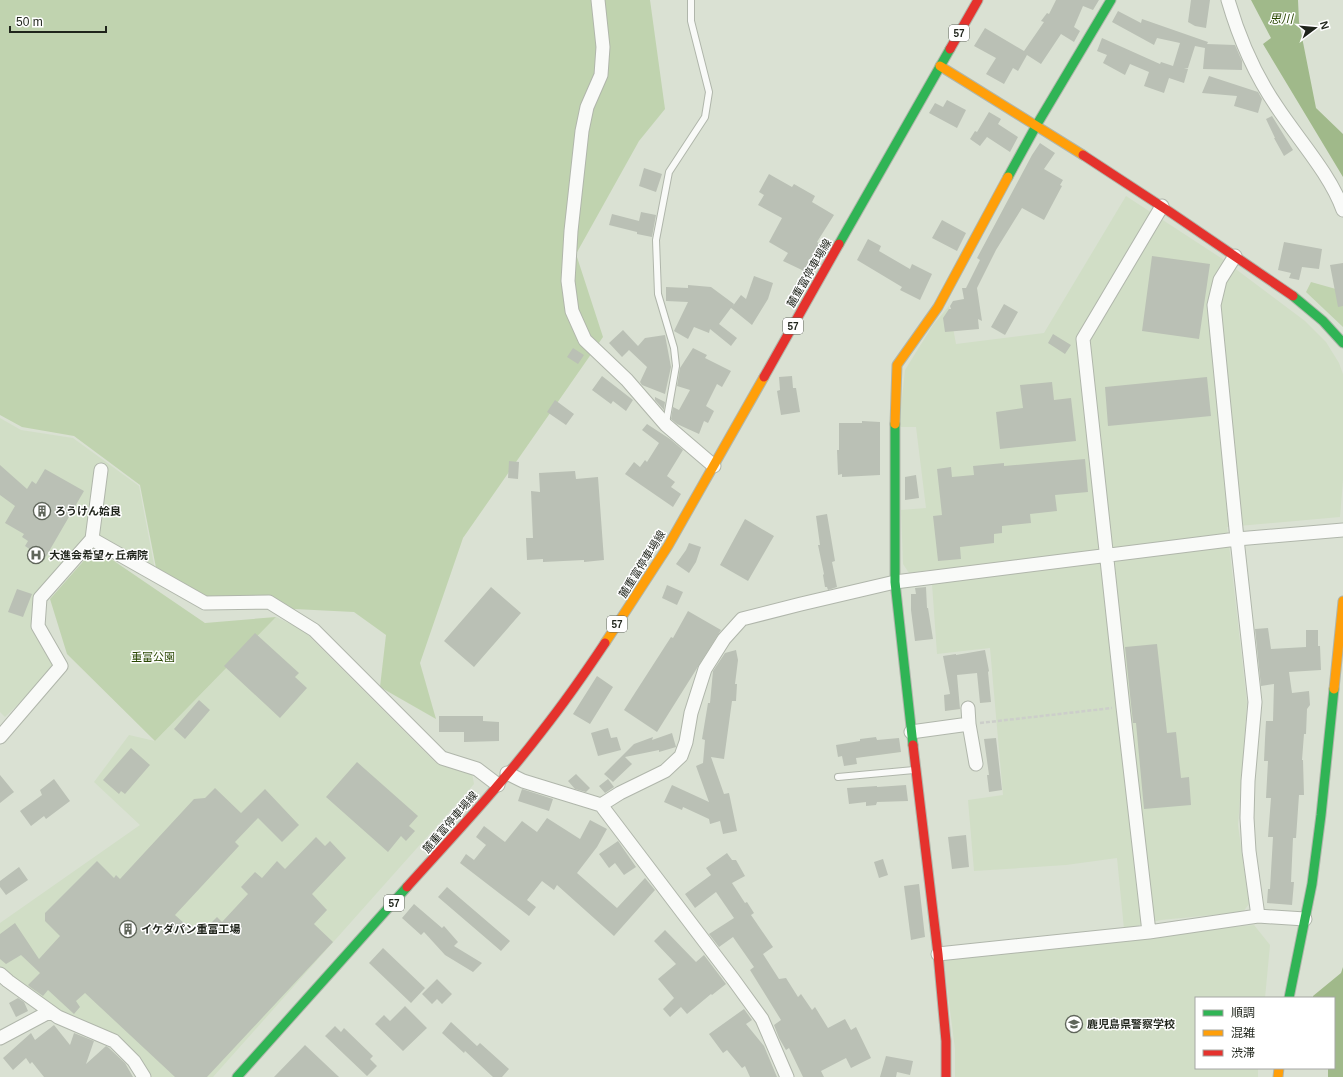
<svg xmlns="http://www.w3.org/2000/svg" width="1343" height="1077" viewBox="0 0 1343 1077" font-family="Arial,'Noto Sans JP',sans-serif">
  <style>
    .built { fill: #d1dec6 }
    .green { fill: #c0d3af }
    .water { fill: #a0b98a }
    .building { fill: #bac0b5 }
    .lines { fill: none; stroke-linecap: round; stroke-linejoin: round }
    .lane-casing { stroke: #b0b6ab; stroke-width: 8 }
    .street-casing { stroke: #b0b6ab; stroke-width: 15 }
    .fast-casing { stroke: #b0b6ab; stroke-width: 11 }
    .slow-casing { stroke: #b0b6ab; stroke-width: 11 }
    .jam-casing { stroke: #b0b6ab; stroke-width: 11 }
    .path { stroke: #ccceca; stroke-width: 2.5; stroke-dasharray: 4 2; stroke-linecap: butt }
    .lane { stroke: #f9faf8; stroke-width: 6 }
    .street { stroke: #f9faf8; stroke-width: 13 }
    .fast { stroke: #30b455; stroke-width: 9 }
    .slow { stroke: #ff9f0a; stroke-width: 9 }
    .jam { stroke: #e5322d; stroke-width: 9 }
    .labels { text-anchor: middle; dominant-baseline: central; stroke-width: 3; stroke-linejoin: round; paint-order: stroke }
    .shield { fill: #fff; stroke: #62665f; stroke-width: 1 }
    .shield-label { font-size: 10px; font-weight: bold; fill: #1f241b }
    .street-label { font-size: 11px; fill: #1f241b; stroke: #fff }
    .poi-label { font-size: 11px; font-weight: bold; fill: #1f241b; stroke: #fff; text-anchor: start }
    .park-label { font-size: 11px; fill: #294702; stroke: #fff }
    .water-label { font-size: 12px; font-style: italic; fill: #2a4803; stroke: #fff }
  </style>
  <rect width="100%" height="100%" fill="#dae1d3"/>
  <path class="built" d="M1126,196L1221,258L1305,321L1326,342L1339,363L1343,374V480L1340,517L1227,527L1247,703L1238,825L1249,904L1243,912L1161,920L1124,929L1117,858L1066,865L974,871L968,800L1003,795L990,648L937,654L931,570L909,573L903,564L901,510L926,508L916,427H899L905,370L933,325L949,306L956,344L1044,333Z
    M0,418L21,430L73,438L139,486L156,575L90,535L36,596L33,628L57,666L5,717L0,712Z
    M276,617L303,630L436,763L472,773L474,784L213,1077H148L136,1056L55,1013L0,973V923L140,825L94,782L129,735L155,741Z
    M1254,925L1270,945L1265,998H1196V1068H1258V1077H955V1049L943,956Z"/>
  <path class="green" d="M0,0H650L665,109L639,141L576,254L603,337L463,538L420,663L436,719L380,687L386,635L354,612L234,606L158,578L140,485L74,436L22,427L0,415Z
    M1311,282L1343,291V327L1306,292Z
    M95,548L205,623L276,617L155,741L67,654L50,599Z"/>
  <path class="water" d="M1251,0H1298L1299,22L1316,108L1343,134V177L1263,44L1271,38Z
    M1343,967V1077H1328V1068H1334V998H1313V996L1341,973Z"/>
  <path class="building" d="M1056,0H1099L1093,10L1083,6L1074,27L1080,31L1074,42L1061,34L1041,64L1027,55L1018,71L1013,68L1004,84L986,74L996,58L974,46L985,28L1024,51L1044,22L1041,21L1047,13L1049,14Z
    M1191,0H1210L1206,28L1195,26L1188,22Z
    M1118,11L1141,23L1142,19L1208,42L1207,44L1235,45L1242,61V70L1203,69L1205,48L1195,46L1188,68H1184L1188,69L1184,83L1169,78L1164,93L1144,86L1149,72L1130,64L1125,75L1103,63L1107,55L1097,51L1102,38L1160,64L1161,62L1173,66L1180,43L1157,38L1154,45L1112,22Z
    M1209,76L1258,92L1262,99L1258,113L1234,106L1237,96L1202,93Z
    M947,100L966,110L957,128L929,113L935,103L943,107Z
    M989,112L1001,119L998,124L1018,137L1010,152L987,137L980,146L970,139L975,131L977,132Z
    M1272,116L1293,150L1284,156L1274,138H1275L1266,119Z
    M1040,143L1055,153L1044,169L1063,180L1060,185L1062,186L1044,220L1022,208L996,250L977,288L982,321L978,319L979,329L945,332L943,318L949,309H951L950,306L953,301L964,299L962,288H966L980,260L977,258L1032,155Z
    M644,168L662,174L656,192L639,186Z
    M769,174L792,187L794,184L815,196L812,202L834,215L817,242L821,244L813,258L811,257L804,271L783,261L788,253L769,242L782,218L758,205L764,195L759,192Z
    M641,212L656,215L652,237L637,234V232L609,225L612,214L639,221Z
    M942,220L966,233L957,251L932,238Z
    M868,239L881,246L879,251L910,269L912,264L932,274L920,300L900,290L902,287L857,260Z
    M1284,242L1322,249L1319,269L1302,267L1299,280L1289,278L1291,273L1278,270Z
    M1152,256L1210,264L1199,339L1142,331Z
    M1343,263V306L1338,307L1330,265Z
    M754,276L773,283L768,299L752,325L731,308L719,324L737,338L731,346L710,329L709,333L694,327L688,339L674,331L688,302L666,301V287L688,288V285L711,287L734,304L732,307L741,295L746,299Z
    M1004,304L1018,312L1005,335L991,327Z
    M623,330L638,346L645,338L665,335L671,367L665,394L642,385L640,382L647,367L629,350L622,357L609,343Z
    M1053,334L1071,345L1065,354L1048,343Z
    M573,348L584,355L578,364L567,357Z
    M693,348L707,355L705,358L731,371L722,387L717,384L706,406L714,411L708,423L704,421L699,434L677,424L671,419L673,407L679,410L690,390L677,386L680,368Z
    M602,376L633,400L626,411L613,401L611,404L592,390Z
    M792,376L793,388H796L800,412L781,415L777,391L780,390L779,377Z
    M1207,377L1211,416L1108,426L1105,387Z
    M1052,382L1054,400L1071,398L1076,441L1000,449L996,412L1023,408L1020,385Z
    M655,397L665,402L664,410L655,400Z
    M555,400L574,414L566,425L547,412Z
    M862,421L880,422V475L842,477V474L838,475L837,450H839V423H862Z
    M647,424L670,439L683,450L667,476L675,482L671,487L681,494L673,507L625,474L634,462L640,467L645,460L647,462L659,443L642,430Z
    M1085,459L1088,492L1055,495L1057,511L1030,514L1031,523L1002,526V533L994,534V543L960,547L961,559L938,561L933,516L942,515L937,469L951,467L952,477L974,475L973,466L1004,463V466Z
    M509,461L519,462L518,479L508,478Z
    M0,465L27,489L32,481L36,484L45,469L84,491L44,560L30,552L31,550L25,546L28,541L22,537L24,534L5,523L15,506L0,495Z
    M575,471L576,479L598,477L604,560L584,562V560L543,562V559L527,560L526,538H533L531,491L540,492L539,473Z
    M916,475L919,498L905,500V477Z
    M827,514L835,561L832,562L837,587L828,590L827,587H825L823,575L824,574L818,545H820L816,516Z
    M745,519L774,536L748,581L720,565Z
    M689,543L701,547L696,562L689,573L676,564L686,550Z
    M667,585L683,592L677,605L662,598Z
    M491,587L521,613L474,667L444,641Z
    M926,587L927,608H928L933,639L915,641L911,610V594H916L915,588Z
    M17,589L32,594L23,617L8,612Z
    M688,611L721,630L657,732L624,710L671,637L673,638Z
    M1268,628L1271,649L1306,647V630H1318V646H1320L1321,670L1289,672L1292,693L1309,691L1310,705L1307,709L1306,734H1304L1302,760H1303L1304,795H1299L1296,838H1293L1291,882H1294L1292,905L1267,903L1268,889H1270L1273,837H1268L1271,798H1266L1268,761H1264L1265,739L1266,721H1273L1274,684L1261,686L1255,629Z
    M255,633L299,673L295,677L307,688L280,718L224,666Z
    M1157,644L1167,733L1176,732L1181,778L1189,777L1191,805L1144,809L1136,723H1133L1125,647Z
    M736,650L738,660L735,684H737L736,701H732L724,759L711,757L724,794L729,793L737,831L723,834L720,821L710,824L709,819L683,807L682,810L664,802L672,785L709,802L696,766L703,763L705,740L702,739L708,703H710L713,671L725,653Z
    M985,650L989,671L988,672L991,702L980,703L977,673L957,675L960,709L945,711L944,695L950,694L943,656L956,654V655Z
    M597,676L613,687L590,724L573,714Z
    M199,700L210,710L185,739L174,729Z
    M439,716H483V721L499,722V741L464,742V732H439Z
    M608,728L611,738L617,737L621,750L598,756L591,733Z
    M672,733L676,747L659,752V750L625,757L632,764L613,782L604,774L634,744L653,737L652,740Z
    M876,737L877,740L899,738L901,752L856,758L857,764L844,766L842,756L838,757L836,745L860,741V739Z
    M996,738L1002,790L989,792L987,775H989L984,739Z
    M131,748L150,765L125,794L121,791L119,794L103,780Z
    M357,762L418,816L409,826L415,831L406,841L401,836L388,852L326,797Z
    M576,774L590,788L586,792L575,789L568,781Z
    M0,775L14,792L0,803Z
    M54,779L70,801L46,819L44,816L31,826L20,811L42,795L40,790Z
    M608,779L614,787L605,793L599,786Z
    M906,785L908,801L877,802L876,805L866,806V802L849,804L847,788L877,786V787Z
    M215,788L241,813L265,789L299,825L282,842L258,818L235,842L239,846L175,915L198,936L217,917L222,922L248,894L241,887L255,872L262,878L277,861L285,869L316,837L325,846L330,841L346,858L312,894L327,910L314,924L333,942L207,1077H175L85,993L76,1001L80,1007L74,1014L48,990L43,996L30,987L28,985L40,973L21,955L6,964L0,959V934L15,923L39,959L60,936L45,921V913L97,861L114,878L116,875L120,879L194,799L205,798Z
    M522,789L553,799L549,811L518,801Z
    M547,818L580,839L590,820L607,829L597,847L577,873L617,908L645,878L655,890L614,936L557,885L554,890L542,881L527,900L536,907L529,916L460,863L466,854L474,860L486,845L476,837L484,826L505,842L522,821L537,832Z
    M966,835L969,867L952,869L948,837Z
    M618,841L636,867L624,875L615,863L609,868L599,854Z
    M727,853L732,860H736L745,876L732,883L745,903L747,902L754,913L751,915L773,947L763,954L779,979L786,978L798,997L801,994L812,1010L815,1007L828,1028L845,1019L851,1030L856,1027L871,1058L851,1068L846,1058L821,1071L824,1077H803L789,1048L786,1050L779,1038L774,1025L781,1020L750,970L754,967L733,937L719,947L709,934L734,918L716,892L695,908L685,894L711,875L706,868Z
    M883,859L888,875L879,878L874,862Z
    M19,867L28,880L6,895L0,887V881Z
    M919,884L925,937L911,940L904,886Z
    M447,887L510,941L501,951L438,897Z
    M414,904L442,928L444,926L458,942L454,946L482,963L473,972L445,955L424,932L421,935L402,918Z
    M665,930L696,962L704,955L726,984L712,995L711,994L687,1014L681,1007L670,1017L663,1009L674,998L658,979L676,964L654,941Z
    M383,948L425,988L411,1003L369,963Z
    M437,979L452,994L442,1004L437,999L432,1004L422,994Z
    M18,998L24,1002L28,1011L16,1017L9,1003Z
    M405,1006L427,1028L403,1051L375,1024L384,1015L390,1021Z
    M744,1009L752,1020L746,1024L764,1046L777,1077H750L745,1066L742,1068L727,1050L723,1053L709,1034Z
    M451,1022L477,1046L480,1043L509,1069L502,1077H493L465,1051L464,1053L442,1033Z
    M54,1025L70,1045L74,1033L94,1041L86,1064L106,1046L109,1048L125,1063L133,1077H44L32,1062L30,1064L26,1058L13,1070L3,1058L31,1033L35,1040Z
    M335,1026L341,1032L344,1028L373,1056L370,1059L377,1066L367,1076L325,1036Z
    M305,1045L339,1077H274Z
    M886,1056L913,1061L910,1075L897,1072L896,1077H880Z"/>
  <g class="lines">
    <g class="lane-casing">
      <path id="lane" d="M666,423L676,366L674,348L658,294L656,240L669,172L705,117L709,92L691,21V0
        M838,777L914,770"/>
    </g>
    <g class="street-casing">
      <path id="street" d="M598,0L603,47L601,75L587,107L582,131L571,231L568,281L572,311L585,340L627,380L666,425L714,466
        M1228,0C1239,38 1255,75 1277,107C1298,139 1330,174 1343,210
        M1235,256L1220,280L1214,305L1237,539L1255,702L1248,781L1247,818L1249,851L1258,916
        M92,539L205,603L269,602L314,630L442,758L477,769L498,785
        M968,708L969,724L976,764
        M911,732L969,724
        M0,737L61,666L38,626L40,598L92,539L101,470
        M507,773L523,781L601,805L733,979L762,1019L787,1077
        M601,805L620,793L665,771L681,756L686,742L691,713L705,669L724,639L742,619L801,604L895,582L1237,539L1343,530
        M1149,932L1123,707L1083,339L1162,206
        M938,954L1149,932L1258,916L1305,919
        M0,974L8,981L58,1017L114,1041L134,1061L144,1077
        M0,1038L49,1012"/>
    </g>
    <g class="fast-casing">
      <path id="fast" d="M1008,177L1036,126L1111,0
        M839,244L950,49
        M1293,296L1323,321L1343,343
        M895,424V582L913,745
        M1289,998L1312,884L1321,815L1334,689
        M237,1077L407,887"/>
    </g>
    <g class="slow-casing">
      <path id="slow" d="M940,66L1083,155
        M895,424L897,365L938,307L1008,177
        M605,643L668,546L764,377
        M1334,689L1343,601
        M1278,1077L1279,1068"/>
    </g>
    <g class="jam-casing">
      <path id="jam" d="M950,49L978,0
        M1083,155L1170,212L1293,296
        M764,377L839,244
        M913,745L938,954L946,1041V1077
        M407,887C453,836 500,786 542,731C564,703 585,673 605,643"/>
    </g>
    <path class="path" d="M980,723L1112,708"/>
    <use href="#lane" class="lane"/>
    <use href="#street" class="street"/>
    <use href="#fast" class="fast"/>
    <use href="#slow" class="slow"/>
    <use href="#jam" class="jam"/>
  </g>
  <defs>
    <g id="building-ring" transform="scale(0.9)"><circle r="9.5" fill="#fff" stroke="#60665b" stroke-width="1.5"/><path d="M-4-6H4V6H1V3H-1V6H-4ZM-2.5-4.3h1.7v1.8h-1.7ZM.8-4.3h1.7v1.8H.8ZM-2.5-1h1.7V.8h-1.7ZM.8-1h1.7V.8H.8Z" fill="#60665b"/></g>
    <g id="hospital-ring" transform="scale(0.9)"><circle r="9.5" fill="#fff" stroke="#60665b" stroke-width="1.5"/><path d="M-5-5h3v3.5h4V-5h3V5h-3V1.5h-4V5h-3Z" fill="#60665b"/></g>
    <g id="school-ring" transform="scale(0.9)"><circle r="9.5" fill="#fff" stroke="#60665b" stroke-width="1.5"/><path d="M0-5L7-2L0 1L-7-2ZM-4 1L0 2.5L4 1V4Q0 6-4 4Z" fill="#60665b"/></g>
  </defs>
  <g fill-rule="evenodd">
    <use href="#building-ring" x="42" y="511"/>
    <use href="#hospital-ring" x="36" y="555"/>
    <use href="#building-ring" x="128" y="929"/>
    <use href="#school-ring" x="1074" y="1024"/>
  </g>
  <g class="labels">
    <g class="shield">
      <rect x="949" y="25" width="20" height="16" rx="3"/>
      <rect x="783" y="318" width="20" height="16" rx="3"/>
      <rect x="607" y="616" width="20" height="16" rx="3"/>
      <rect x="384" y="895" width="20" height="16" rx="3"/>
    </g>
    <g class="shield-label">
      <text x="959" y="33">57</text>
      <text x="793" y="326">57</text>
      <text x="617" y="624">57</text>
      <text x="394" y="903">57</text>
    </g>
    <g class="street-label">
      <text transform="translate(809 273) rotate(-60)">麓重富停車場線</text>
      <text transform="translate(642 564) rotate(-58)">麓重富停車場線</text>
      <text transform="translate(450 822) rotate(-49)">麓重富停車場線</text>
    </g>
    <g class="poi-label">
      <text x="55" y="511">ろうけん姶良</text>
      <text x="49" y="555">大進会希望ヶ丘病院</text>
      <text x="141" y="929">イケダパン重富工場</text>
      <text x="1087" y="1024">鹿児島県警察学校</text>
    </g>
    <g class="park-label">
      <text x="153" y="657">重富公園</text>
    </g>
    <g class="water-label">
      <text x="1281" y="19">思川</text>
    </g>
  </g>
  <rect x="1195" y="997" width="140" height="72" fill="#ffffff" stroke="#a5a7a4"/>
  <rect x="1203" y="1010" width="20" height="6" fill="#30b455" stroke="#a5a7a4"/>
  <text x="1231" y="1017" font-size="12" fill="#1f241b">順調</text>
  <rect x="1203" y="1030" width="20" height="6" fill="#ff9f0a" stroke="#a5a7a4"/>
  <text x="1231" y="1037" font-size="12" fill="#1f241b">混雑</text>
  <rect x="1203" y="1050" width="20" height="6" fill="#e5322d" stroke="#a5a7a4"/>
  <text x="1231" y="1057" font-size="12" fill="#1f241b">渋滞</text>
  <g transform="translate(1315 28) rotate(74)" stroke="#ffffff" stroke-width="3" paint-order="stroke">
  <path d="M0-3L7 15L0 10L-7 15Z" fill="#1f241b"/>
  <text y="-6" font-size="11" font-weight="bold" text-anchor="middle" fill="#1f241b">N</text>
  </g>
  <path d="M10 26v6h96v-6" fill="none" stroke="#1f241b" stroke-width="2"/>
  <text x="16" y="26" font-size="12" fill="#1f241b" stroke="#ffffff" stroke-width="3" paint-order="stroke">50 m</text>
</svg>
